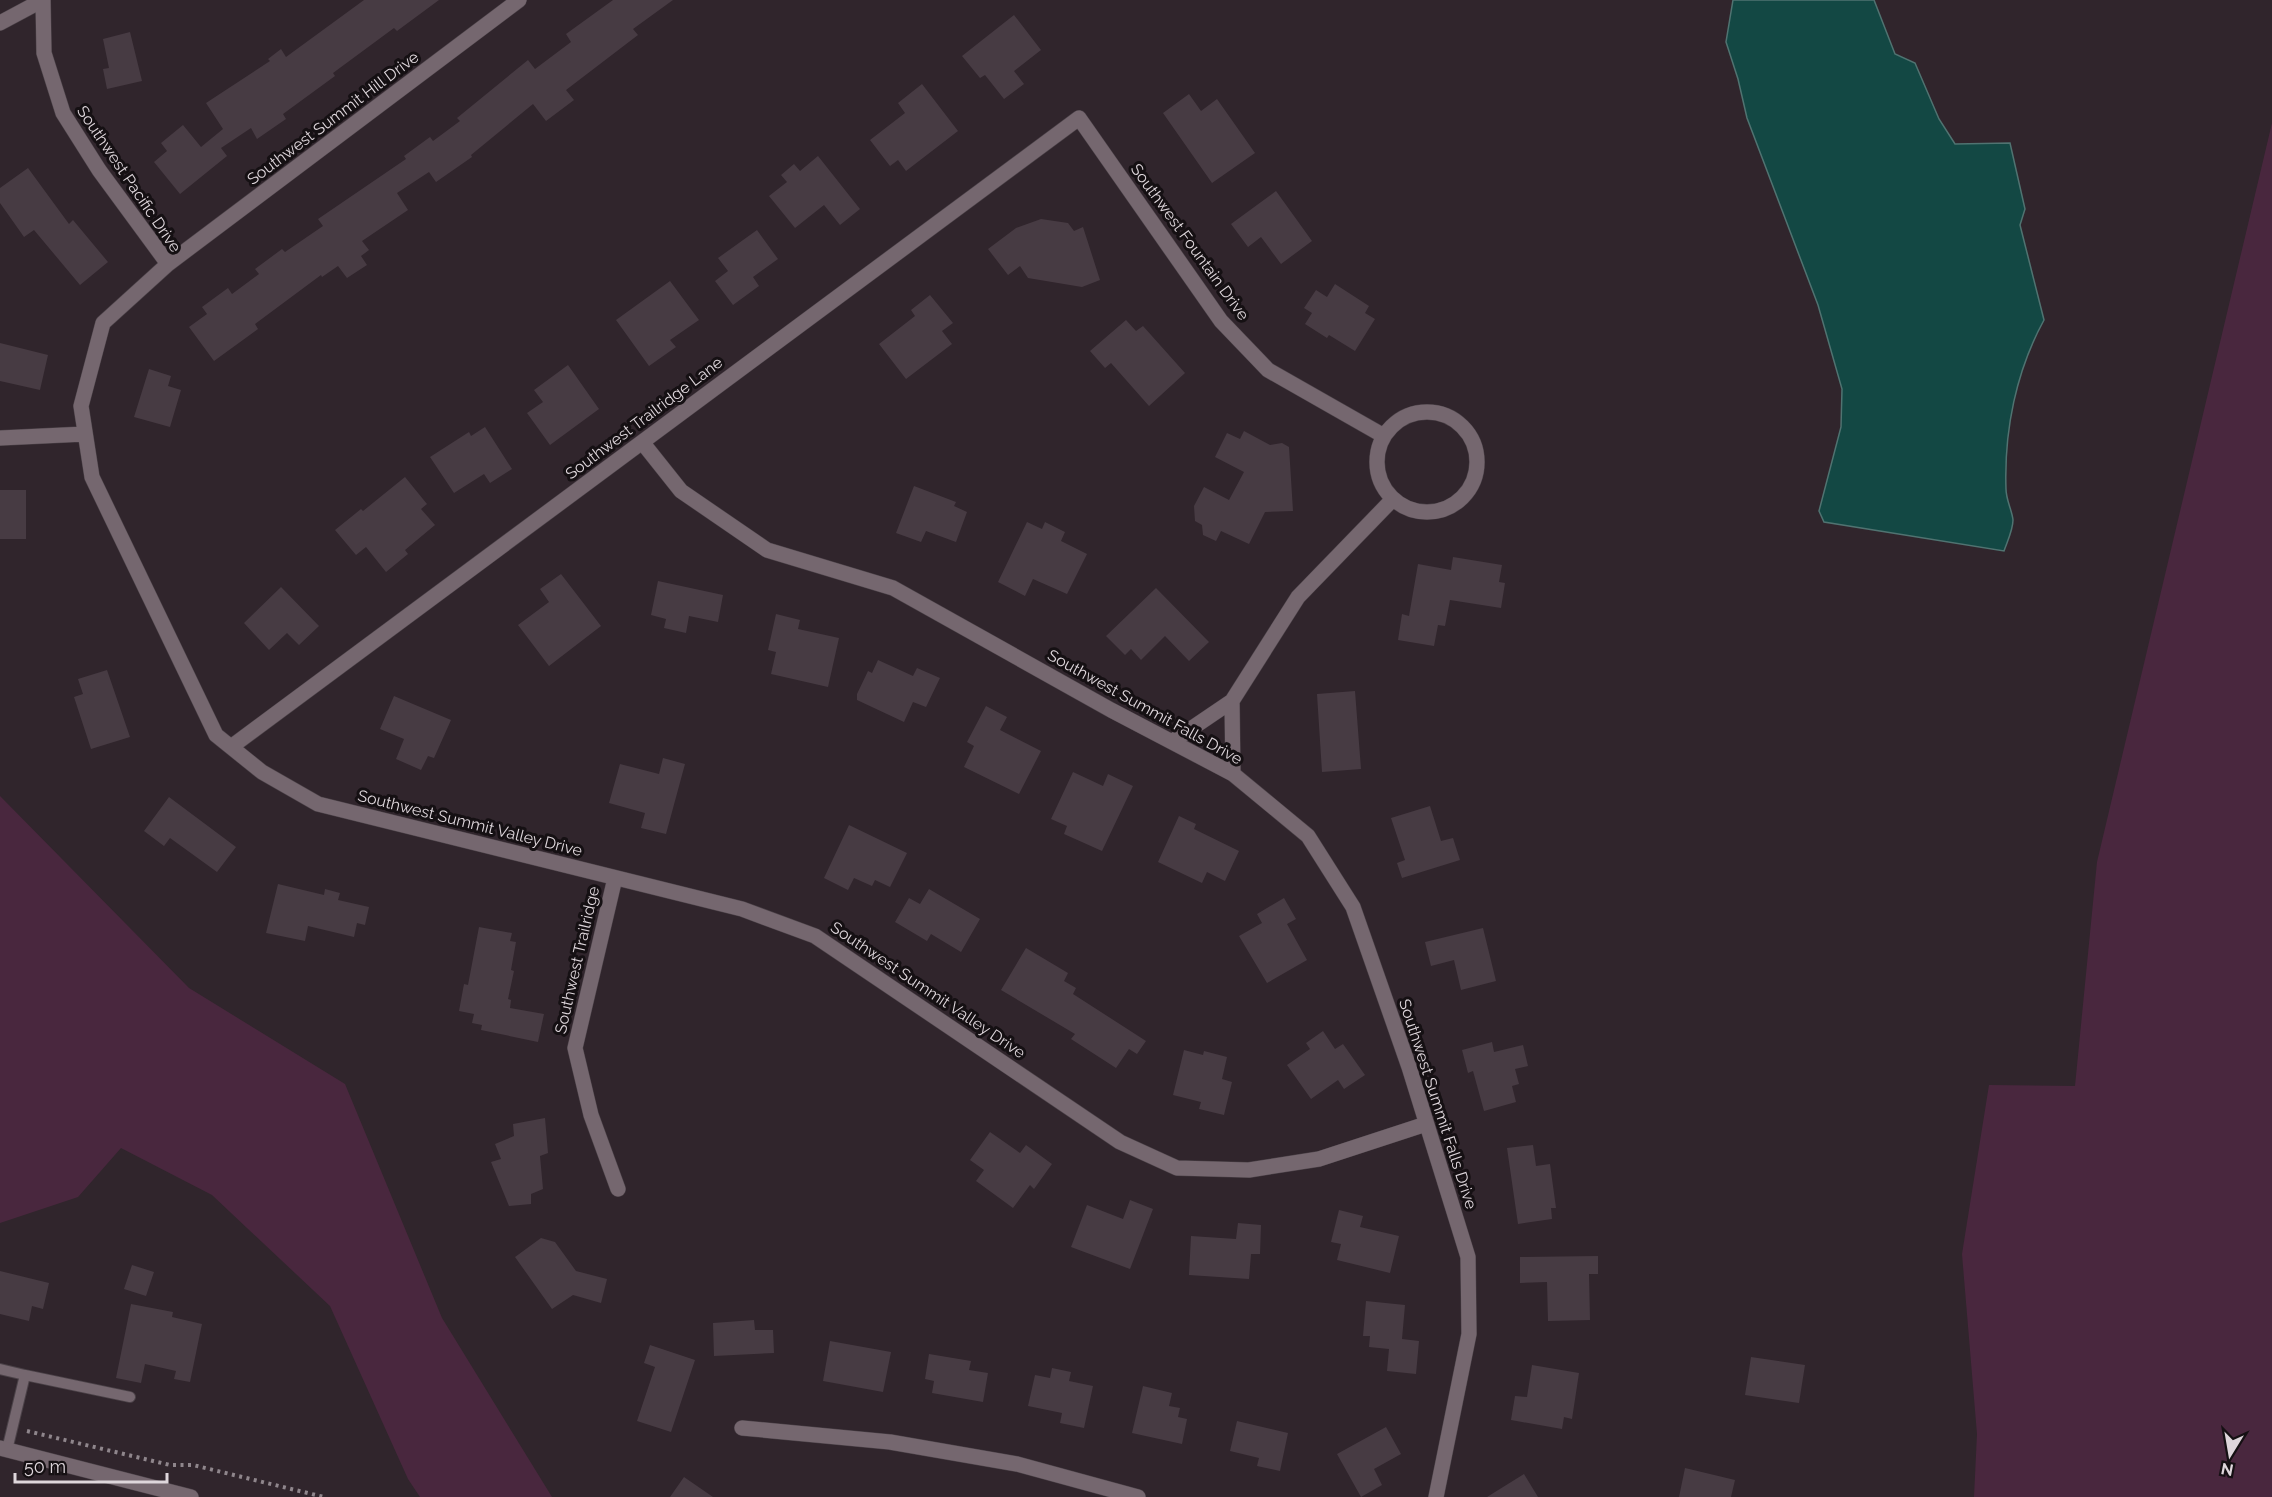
<svg xmlns="http://www.w3.org/2000/svg" width="2272" height="1497" viewBox="0 0 2272 1497" font-family="Raleway,sans-serif">
  <style>
    .green { fill: #49273e }
    .water { fill: #134844; stroke: #507371; stroke-width: 1.5 }
    .building { fill: #473b43 }
    .lines { fill: none; stroke-linecap: round; stroke-linejoin: round }
    .lane-casing { stroke: #4b4248; stroke-width: 12 }
    .street-casing { stroke: #4b4248; stroke-width: 16 }
    .secondary-casing { stroke: #4b4248; stroke-width: 16 }
    .path { stroke: #8f868c; stroke-width: 4; stroke-dasharray: 3 4.5; stroke-linecap: butt }
    .lane { stroke: #75676f; stroke-width: 10 }
    .street { stroke: #75676f; stroke-width: 15 }
    .secondary { stroke: #75676f; stroke-width: 15 }
    .labels { text-anchor: middle; dominant-baseline: central; stroke-width: 6; stroke-linejoin: round; paint-order: stroke }
    .street-label { font-size: 16px; fill: #ded6db; stroke: #151013 }
  </style>
  <rect width="100%" height="100%" fill="#30252c"/>
  <path class="green" d="M2272,123V1497H1974L1977,1434L1962,1254L1989,1085L2075,1086L2097,862Z
    M0,796L189,988L345,1084L442,1318L552,1497H420L408,1479L330,1306L212,1195L121,1148L78,1197L0,1223Z"/>
  <path class="water" d="M1733,0H1874L1895,54L1915,63L1939,119L1955,144L2010,143L2025,209L2020,225L2044,320C2016,371 2004,431 2006,489C2006,500 2012,510 2013,520C2013,530 2007,542 2004,551L1824,522L1819,511L1841,427L1842,389L1818,305L1747,118L1738,79L1726,42Z"/>
  <path class="building" d="M364,0H439L397,31L394,28L333,73L335,76L283,114L286,119L257,139L251,128L221,148L227,156L180,194L154,162L167,151L161,143L183,125L201,147L223,129L206,103L270,61L268,59L281,49L286,57Z
    M613,0H673L633,29L638,35L566,90L574,100L546,121L533,104L471,155L472,157L436,182L429,172L397,193L408,210L362,241L369,250L361,256L367,265L347,278L338,266L322,277L321,275L255,324L258,329L214,361L189,327L207,314L202,307L228,288L232,294L259,274L255,269L282,249L285,252L323,226L318,219L406,159L404,156L430,137L433,141L460,121L457,118L528,60L535,69L571,42L566,34Z
    M1014,15L1041,50L1014,71L1024,84L1004,99L985,75L980,78L962,56Z
    M130,32L142,81L107,89L103,69L109,68L103,39Z
    M922,84L958,131L906,171L898,160L890,166L870,140L905,113L898,103Z
    M1189,94L1201,111L1217,99L1255,153L1212,183L1163,113Z
    M818,156L860,209L840,225L824,205L795,228L769,196L787,182L781,175L794,164L800,171Z
    M28,168L69,224L73,220L108,262L80,285L34,230L24,237L0,203V188Z
    M1276,191L1312,241L1281,264L1261,237L1248,247L1231,224Z
    M1041,219L1068,223L1074,231L1083,227L1100,280L1082,287L1028,278L1020,266L1008,275L988,249L1016,228Z
    M757,230L778,259L753,277L759,286L733,305L715,281L728,271L718,258Z
    M670,281L699,320L670,340L676,347L649,366L616,320Z
    M1335,284L1369,306L1365,313L1375,319L1355,351L1329,335L1327,338L1305,324L1312,313L1304,308L1316,290L1327,297Z
    M930,295L953,323L942,331L952,344L906,379L879,344L915,316L911,310Z
    M1126,320L1136,331L1143,326L1185,373L1149,406L1111,363L1105,368L1090,351Z
    M0,343L48,355L40,390L0,381Z
    M568,365L599,409L550,445L527,413L543,402L534,390Z
    M149,369L171,376L168,386L181,390L170,427L134,417Z
    M485,427L512,469L490,483L484,474L454,493L430,457L469,432L471,436Z
    M1244,431L1270,445L1282,443L1289,447L1293,511L1265,512L1249,544L1221,531L1216,541L1203,535L1202,525L1195,521L1194,506L1204,487L1229,500L1244,472L1215,457L1227,433L1240,439Z
    M405,477L427,504L421,509L435,525L405,550L408,554L386,572L366,547L356,555L335,530L361,509L363,511Z
    M914,486L956,502L954,506L967,512L956,542L926,531L921,542L896,533Z
    M0,490H26V539H0Z
    M1027,522L1042,529L1045,522L1065,532L1061,541L1087,554L1067,594L1033,579L1025,596L998,582Z
    M1453,557L1502,565L1499,582L1505,583L1501,608L1450,600L1445,626L1438,625L1434,646L1398,640L1402,614L1409,616L1418,564L1451,570Z
    M561,574L601,626L549,666L518,625L549,602L540,589Z
    M658,581L723,595L718,622L689,616L686,633L664,628L666,619L651,615Z
    M281,587L319,626L299,645L287,633L269,650L244,623Z
    M1156,588L1209,642L1189,661L1165,636L1141,660L1131,649L1125,655L1106,636Z
    M776,614L800,620L798,629L839,638L828,687L771,674L776,652L768,650Z
    M878,660L913,676L917,668L940,678L926,707L913,702L904,722L857,700V694L868,671L872,673Z
    M107,670L130,737L91,749L74,697L83,694L78,679Z
    M1355,691L1361,769L1322,772L1317,694Z
    M394,696L451,720L434,758L428,756L421,770L396,759L404,739L380,729Z
    M986,706L1007,717L1000,730L1041,751L1019,794L964,767L974,746L967,742Z
    M663,758L685,764L666,834L641,828L645,813L609,803L620,764L659,774Z
    M1073,772L1103,786L1108,774L1133,786L1102,851L1064,834L1067,826L1051,819Z
    M169,797L236,847L217,872L170,838L164,846L144,831Z
    M1430,806L1441,841L1453,838L1460,860L1402,878L1397,863L1405,860L1391,818Z
    M1179,816L1196,824L1194,829L1239,851L1225,881L1207,872L1202,883L1158,862Z
    M849,825L907,853L890,887L875,880L872,886L854,878L848,890L824,878Z
    M278,884L324,895L325,889L340,893L338,900L369,907L365,925L357,923L354,937L308,926L305,941L266,933Z
    M929,889L980,919L961,952L931,934L927,941L895,922L909,898L920,904Z
    M1284,898L1296,919L1287,924L1307,960L1267,983L1239,936L1262,923L1257,914Z
    M479,927L512,933L510,941L516,942L511,970L514,971L508,999L511,1000L510,1008L544,1014L538,1042L481,1030L482,1025L472,1023L474,1014L459,1011L464,984L468,985Z
    M1483,928L1496,981L1461,990L1454,960L1431,966L1425,942Z
    M1026,948L1068,973L1064,981L1076,988L1073,994L1146,1041L1137,1054L1129,1049L1116,1068L1071,1039L1075,1034L1001,990Z
    M1323,1031L1335,1049L1343,1044L1365,1075L1344,1089L1338,1080L1311,1099L1287,1065L1310,1049L1306,1043Z
    M1492,1042L1494,1052L1523,1045L1528,1066L1515,1069L1519,1084L1512,1086L1516,1102L1484,1111L1473,1071L1468,1073L1462,1050Z
    M1184,1050L1203,1055L1204,1051L1227,1057L1222,1079L1232,1082L1224,1115L1199,1109L1201,1102L1173,1095Z
    M545,1118L548,1153L540,1156L543,1189L531,1194V1204L509,1206L491,1162L501,1159L495,1144L514,1136L513,1124Z
    M990,1132L1020,1153L1026,1145L1052,1164L1034,1189L1030,1185L1013,1208L976,1181L984,1170L970,1160Z
    M1533,1145L1536,1166L1550,1164L1556,1208H1551L1552,1219L1518,1224L1507,1148Z
    M1130,1200L1153,1209L1130,1269L1071,1247L1087,1205L1123,1219Z
    M1339,1210L1363,1216L1360,1227L1399,1236L1390,1273L1337,1260L1341,1244L1331,1242Z
    M1238,1223L1261,1225L1260,1254H1251L1249,1279L1189,1275L1191,1236L1236,1239Z
    M541,1238L555,1242L576,1271L607,1279L601,1303L573,1295L552,1309L515,1257Z
    M1598,1256V1274H1589L1590,1320L1548,1321L1547,1282L1520,1283V1257Z
    M132,1265L154,1272L146,1296L124,1289Z
    M0,1271L49,1283L43,1309L32,1306L29,1321L0,1314Z
    M1366,1301L1405,1305L1402,1339L1419,1341L1416,1374L1387,1371L1389,1349L1369,1347L1370,1336H1363Z
    M131,1304L173,1312L172,1317L202,1324L190,1382L174,1379L176,1371L145,1364L141,1383L116,1378Z
    M754,1320L755,1330H773L774,1353L714,1356L713,1323Z
    M830,1341L891,1352L883,1392L823,1381Z
    M650,1345L695,1360L671,1432L637,1421L655,1367L644,1363Z
    M929,1354L971,1361L969,1370L988,1373L983,1402L932,1393L934,1381L925,1379Z
    M1751,1357L1805,1365L1799,1403L1745,1395Z
    M1532,1365L1579,1373L1572,1419L1564,1417L1562,1429L1511,1420L1515,1396L1527,1397Z
    M1052,1368L1071,1372L1069,1381L1093,1386L1084,1428L1060,1423L1062,1413L1028,1406L1035,1375L1050,1378Z
    M1143,1386L1172,1393L1169,1406L1180,1408L1178,1417L1187,1419L1182,1444L1132,1433Z
    M1237,1421L1288,1433L1280,1471L1257,1466L1259,1458L1230,1451Z
    M1386,1427L1401,1454L1374,1469L1382,1485L1361,1497L1337,1454Z
    M1685,1468L1735,1480L1731,1497H1679Z
    M1524,1474L1538,1497H1487Z
    M684,1477L713,1497H670Z"/>
  <g class="lines">
    <g class="lane-casing">
      <path id="lane" d="M0,1369L25,1375L7,1450
        M25,1375L130,1397"/>
    </g>
    <g class="street-casing">
      <path id="street" d="M519,0L168,264L103,323L81,406L92,477L216,735L262,772L318,804L742,909L815,936L1120,1142L1177,1168L1249,1170L1319,1159L1426,1124
        M0,23L43,0L44,53L63,113L99,170L168,264
        M1377 462a50 50 0 1 1 100 0a50 50 0 1 1-100 0Z
        M0,438L85,434
        M642,442L681,491L767,550L893,588L1111,710L1233,774L1308,836L1353,907L1409,1067L1468,1257L1469,1334L1436,1497
        M1232,701L1233,774
        M1173,741L1232,701L1298,597L1393,499
        M231,747L1079,118L1221,321L1268,370L1384,436
        M615,878L575,1048L591,1115L618,1189
        M742,1428L890,1442L1017,1464L1138,1497"/>
    </g>
    <g class="secondary-casing">
      <path id="secondary" d="M0,1448L191,1497"/>
    </g>
    <path class="path" d="M27,1431L170,1465H193L324,1497"/>
    <use href="#lane" class="lane"/>
    <use href="#street" class="street"/>
    <use href="#secondary" class="secondary"/>
  </g>
  <g class="labels">
    <g class="street-label">
      <text transform="translate(333 118) rotate(-37)">Southwest Summit Hill Drive</text>
      <text transform="translate(129 179) rotate(56)">Southwest Pacific Drive</text>
      <text transform="translate(1190 242) rotate(54)">Southwest Fountain Drive</text>
      <text transform="translate(644 418) rotate(-37)">Southwest Trailridge Lane</text>
      <text transform="translate(1145 707) rotate(29)">Southwest Summit Falls Drive</text>
      <text transform="translate(470 823) rotate(14)">Southwest Summit Valley Drive</text>
      <text transform="translate(577 960) rotate(-77)">Southwest Trailridge</text>
      <text transform="translate(928 990) rotate(34)">Southwest Summit Valley Drive</text>
      <text transform="translate(1438 1104) rotate(72)">Southwest Summit Falls Drive</text>
    </g>
  </g>
  <g transform="translate(2230 1455) rotate(191)" stroke="#151013" stroke-width="4.5" paint-order="stroke">
  <path d="M0-4.5L10 22L0 15L-10 22Z" fill="#ded6db"/>
  <text y="-9" font-size="16" font-weight="bold" text-anchor="middle" fill="#ded6db">N</text>
  </g>
  <path d="M15 1473v9h152v-9" fill="none" stroke="#ded6db" stroke-width="3"/>
  <text x="24" y="1473" font-size="18" fill="#ded6db" stroke="#151013" stroke-width="4.5" paint-order="stroke">50 m</text>
</svg>
